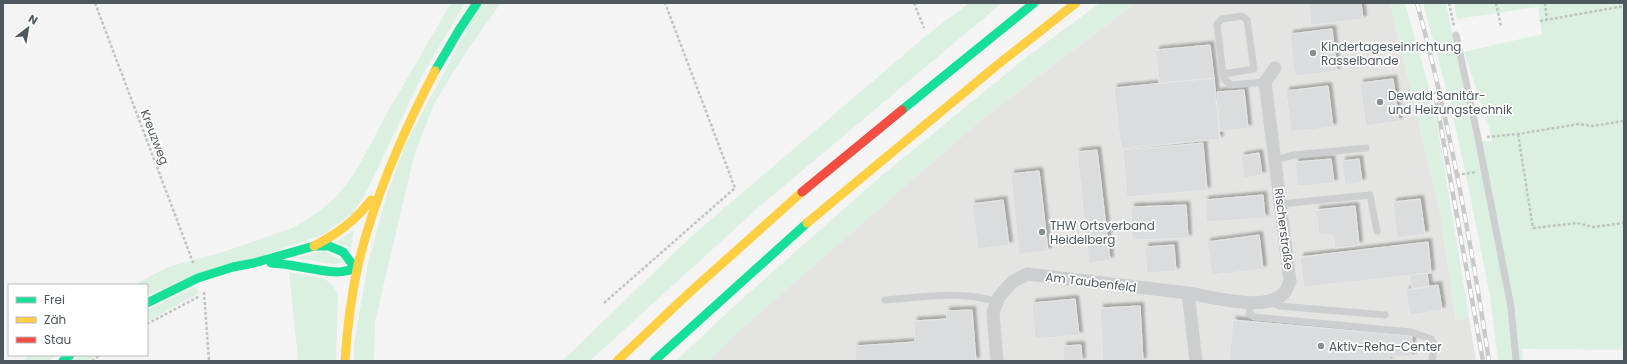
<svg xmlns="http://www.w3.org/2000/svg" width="1627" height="364" viewBox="0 0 1627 364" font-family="Poppins,sans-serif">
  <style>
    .commercial { fill: #e4e4e2 }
    .green { fill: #dcf0e1 }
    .building { fill: #dbdcdd; stroke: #e6e6e6; filter: url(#shadow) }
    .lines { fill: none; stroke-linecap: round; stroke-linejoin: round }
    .path { stroke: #bdc5c2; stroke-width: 2.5; stroke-dasharray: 3 2; stroke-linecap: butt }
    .lane { stroke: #cccecf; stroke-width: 7 }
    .street { stroke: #cccecf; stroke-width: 13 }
    .fast { stroke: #16e098; stroke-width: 9 }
    .slow { stroke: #ffcf43; stroke-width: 9 }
    .jam { stroke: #f24e42; stroke-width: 9 }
    .rail-casing { stroke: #c8caca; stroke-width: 4.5 }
    .rail { stroke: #fff; stroke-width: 3; stroke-dasharray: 9; stroke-linecap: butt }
    .poi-dot { fill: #878f92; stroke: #fff; stroke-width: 1.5 }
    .labels { text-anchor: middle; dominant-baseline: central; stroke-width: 3.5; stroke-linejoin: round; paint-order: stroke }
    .poi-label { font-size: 12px; fill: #4d585e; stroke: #fff; text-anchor: start }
    .street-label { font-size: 12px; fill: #4d585e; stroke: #fff }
  </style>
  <defs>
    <filter id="shadow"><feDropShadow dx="3.5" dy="-3.5" stdDeviation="1" flood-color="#0004"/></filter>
  </defs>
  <rect width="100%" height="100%" fill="#f4f4f4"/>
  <path class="commercial" d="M1136,3H1390L1440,212L1456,320L1469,317L1476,361H704L981,120Z"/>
  <path class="green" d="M451,3H465L421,78L365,195L353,213L322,235L147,295V285H134L168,267L223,252L292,228L317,213L336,197L355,173L387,113Z
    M481,3H501L466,52L434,104L414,156L375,322L374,361H354V344L368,263L387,194L405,145Z
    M969,3H1002L760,206L590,361H562L693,235L927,35Z
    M1100,3H1136L981,120L734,336L709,361H676L733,307L880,177L1024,59Z
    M1390,3H1405L1434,105L1469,317L1456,321L1440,212Z
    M1423,3H1446L1475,142L1492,141L1489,127L1464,52L1542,34L1538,7L1457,19L1454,3H1624V350L1522,349L1523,361H1498L1490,296L1464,166L1450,103Z
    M354,230L351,248L336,242Z
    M325,251L344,262L334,264L294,258Z
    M289,272L323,278L332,284L338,295L336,361H298Z
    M195,287L199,293L147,322V310Z
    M30,355H56L49,361H23Z
    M81,355H96L88,361H73Z"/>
  <path class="building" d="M1309,3H1361L1363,19L1311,25Z
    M1332,29L1337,71L1295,76L1290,34Z
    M1210,45L1214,78L1159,83L1156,50Z
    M1214,78L1220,139L1121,149L1114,88Z
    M1393,79L1399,121L1366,126L1360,83Z
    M1328,86L1333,127L1291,132L1286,91Z
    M1244,90L1248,128L1220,131L1217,92Z
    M1203,143L1207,190L1127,197L1123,150Z
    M1097,150L1110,260L1089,263L1077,152Z
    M1259,153L1262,175L1244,178L1241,156Z
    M1331,159L1334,183L1298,186L1295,162Z
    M1359,159L1362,182L1345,185L1342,161Z
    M1039,171L1048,251L1019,254L1011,174Z
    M1263,195L1265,218L1207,222L1205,200Z
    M1420,199L1425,234L1397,238L1393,202Z
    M1003,200L1009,245L978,249L972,204Z
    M1186,205L1188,238L1132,240L1131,207Z
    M1355,206L1359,245L1335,248L1334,237L1329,234L1319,235L1316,210Z
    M1259,235L1263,269L1212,275L1207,242Z
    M1428,242L1431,273L1304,287L1300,257Z
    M1174,245L1176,271L1147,273L1145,247Z
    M1427,273L1429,287L1412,289L1410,275Z
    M1438,285L1442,310L1410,315L1406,290Z
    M1075,299L1079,335L1035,339L1032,303Z
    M1140,306L1143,361H1103L1100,308Z
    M972,310L976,361H856L855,346L915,342L914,321L947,319L946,311Z
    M1233,320L1412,336L1411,357L1389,356V361H1229Z
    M1081,345L1082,361H1064L1063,346Z"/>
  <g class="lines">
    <path class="path" d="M95,3L194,265
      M914,3L924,28
      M1449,3L1454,26
      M1496,3L1501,26
      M1545,3L1547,20
      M1540,21L1624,6
      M1518,134L1533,228L1577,223L1593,227L1624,223
      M1487,137L1518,134L1579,124L1592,126L1624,121
      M1457,175L1477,172
      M204,292L209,361
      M604,303L735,188L665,3
      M147,324L200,296
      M92,361L100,355"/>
    <path class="lane" d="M1456,35L1478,138L1511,307L1516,361
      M1223,74L1254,69L1247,20L1242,16L1222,19L1217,24L1223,74L1224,79L1231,85L1265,82
      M1275,160L1294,155L1366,148
      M1280,204L1370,195L1377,231
      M885,300C923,297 961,290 997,302
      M1272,302L1279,306L1385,315
      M1251,303L1249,313L1254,317L1411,332L1431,339L1434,344L1432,361"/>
    <path class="street" d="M1188,293C1212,297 1264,312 1283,294C1287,291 1288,285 1290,281L1265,82L1275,68
      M997,361L993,312L999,297L1012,282L1027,274L1188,293L1196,361"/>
    <path class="fast" d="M435,71L459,30L477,3
      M902,110L1034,3
      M271,263C293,264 315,271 337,272C343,272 350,270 356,269
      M147,303L198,278L233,267L254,263L314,246H329L343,252L356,269
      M63,361L70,355
      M654,361L807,223"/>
    <path class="slow" d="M807,223L996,66L1076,3
      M314,246C337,234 355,221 371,200
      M345,361C347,329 351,297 358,265C374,197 403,132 435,71
      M617,361L689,293L802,192"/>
    <path class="jam" d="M802,192L902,110"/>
    <g class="rail-casing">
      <path id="rail" d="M1417,3C1449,120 1471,241 1489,361
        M1435,94L1483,361"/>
    </g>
    <use href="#rail" class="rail"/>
  </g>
  <g class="poi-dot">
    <circle cx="1313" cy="53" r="4"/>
    <circle cx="1380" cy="102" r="4"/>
    <circle cx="1042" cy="232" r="4"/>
    <circle cx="1321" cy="346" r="4"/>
  </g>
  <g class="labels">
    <g class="poi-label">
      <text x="1321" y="46">Kindertageseinrichtung<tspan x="1321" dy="14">Rasselbande</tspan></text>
      <text x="1388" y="95">Dewald Sanitär-<tspan x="1388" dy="14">und Heizungstechnik</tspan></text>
      <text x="1050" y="225">THW Ortsverband<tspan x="1050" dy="14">Heidelberg</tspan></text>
      <text x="1329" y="346">Aktiv-Reha-Center</text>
    </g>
    <g class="street-label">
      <text transform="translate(155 137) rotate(69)">Kreuzweg</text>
      <text transform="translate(1284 229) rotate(83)">Rischerstraße</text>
      <text transform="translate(1091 282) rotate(7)">Am Taubenfeld</text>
    </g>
  </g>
  <rect width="1627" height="364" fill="none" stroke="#4d585e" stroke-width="8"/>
  <rect x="8" y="284" width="140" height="72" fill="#ffffff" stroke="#b8bcbf"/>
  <rect x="16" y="297" width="20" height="6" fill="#16e098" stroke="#b8bcbf"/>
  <text x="44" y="304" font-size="12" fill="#4d585e">Frei</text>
  <rect x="16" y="317" width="20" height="6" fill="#ffcf43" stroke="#b8bcbf"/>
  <text x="44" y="324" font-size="12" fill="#4d585e">Zäh</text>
  <rect x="16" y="337" width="20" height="6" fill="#f24e42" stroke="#b8bcbf"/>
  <text x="44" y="344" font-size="12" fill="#4d585e">Stau</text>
  <g transform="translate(28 28) rotate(31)" stroke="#ffffff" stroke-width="3" paint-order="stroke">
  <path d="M0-3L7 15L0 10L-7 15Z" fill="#4d585e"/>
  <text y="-6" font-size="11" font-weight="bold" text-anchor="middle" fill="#4d585e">N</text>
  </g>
</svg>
